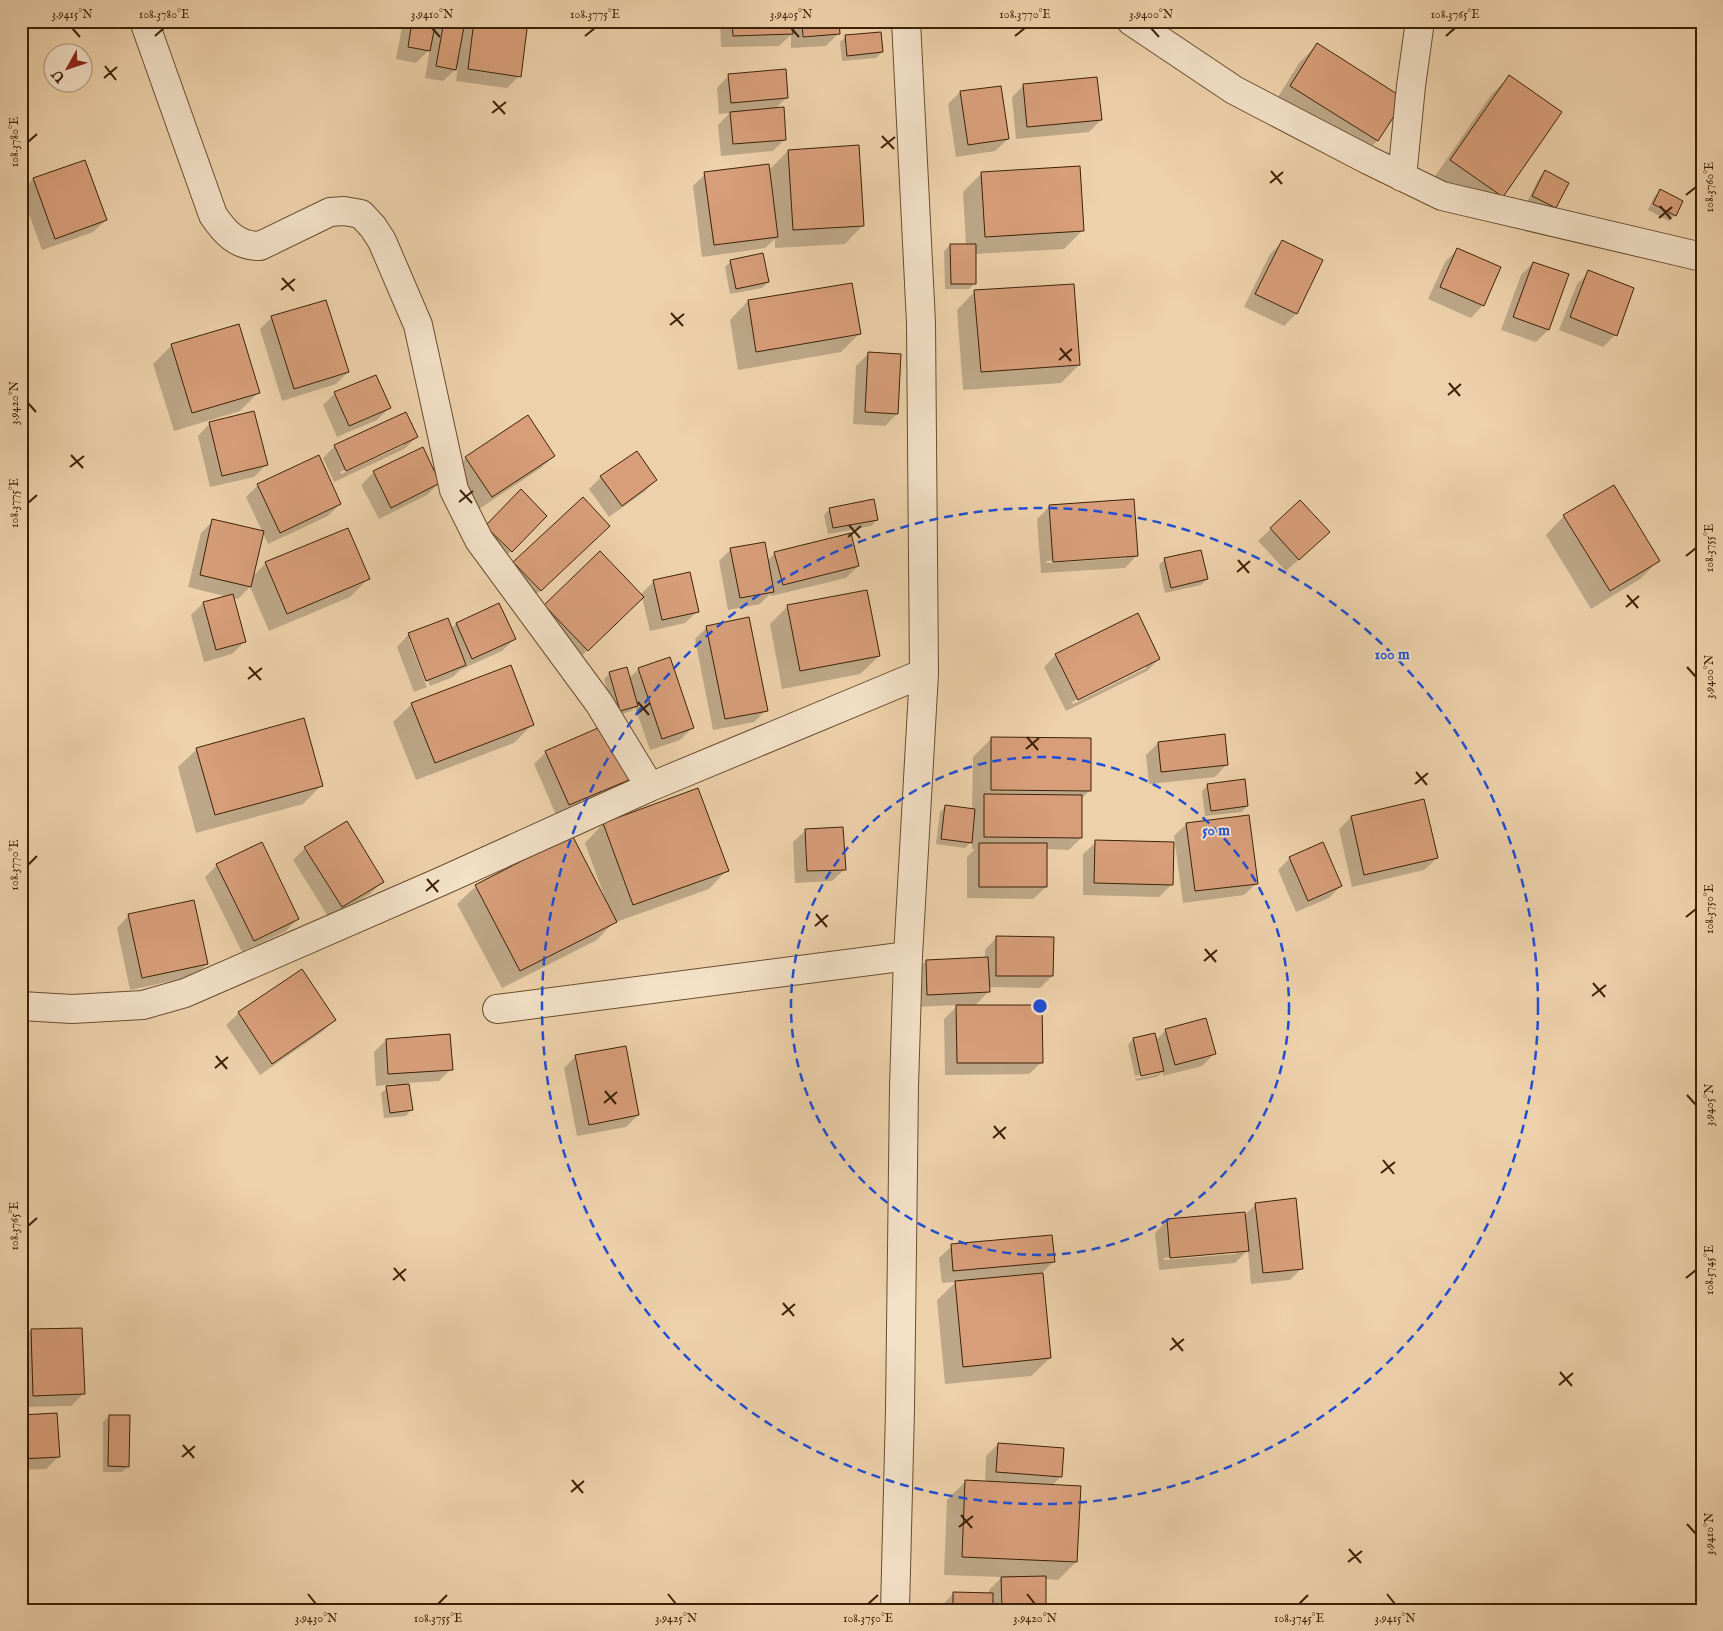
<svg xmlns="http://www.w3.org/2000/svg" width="1723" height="1631" viewBox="0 0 1723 1631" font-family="'IM FELL English',serif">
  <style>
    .shadow { fill: #0003; fill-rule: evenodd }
    .building { fill: #d79e79; stroke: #3c2107 }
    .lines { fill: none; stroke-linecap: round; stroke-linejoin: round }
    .minor-casing { stroke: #684d30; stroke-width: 30 }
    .tertiary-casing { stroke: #684d30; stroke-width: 30 }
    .minor { stroke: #f3e1c8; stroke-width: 28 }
    .tertiary { stroke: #f3e1c8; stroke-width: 28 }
    .ticks { fill: none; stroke: #3c2107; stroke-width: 2 }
    .ring { fill: none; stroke: #1d4ed8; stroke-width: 2.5; stroke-dasharray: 9 6 }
    .centre { fill: #1d4ed8; stroke: #f3e1c8; stroke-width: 2.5 }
    .ring-label { font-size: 15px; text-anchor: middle; font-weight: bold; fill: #1d4ed8; stroke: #f3e1c8; stroke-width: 4; stroke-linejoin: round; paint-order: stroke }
    .neatline { fill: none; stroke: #3c2107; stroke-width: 2 }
    .ticks-label { font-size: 12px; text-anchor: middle; fill: #3c2107 }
  </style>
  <rect width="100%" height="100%" fill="#edd1aa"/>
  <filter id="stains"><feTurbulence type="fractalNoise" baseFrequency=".004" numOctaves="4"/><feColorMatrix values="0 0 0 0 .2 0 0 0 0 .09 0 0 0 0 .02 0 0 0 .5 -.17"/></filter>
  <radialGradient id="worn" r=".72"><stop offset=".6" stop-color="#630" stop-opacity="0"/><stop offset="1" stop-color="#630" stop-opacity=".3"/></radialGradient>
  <path class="shadow" d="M403,21H526L519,76L507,88L456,81L458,67L443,81L425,78L430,49L416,63L396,59Z
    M552,21H673L666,28L552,24Z
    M720,21H837L838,34L826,46L791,48V35L779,46L721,47Z
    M846,36L882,52L876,58L842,61L840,42Z
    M1317,45L1403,99L1377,141L1359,159L1273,105L1299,63Z
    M729,75L787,97L775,109L785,139L773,151L721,156L718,125L730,113L719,114L717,88Z
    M1509,77L1502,197L1484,215L1433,179L1491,95Z
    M1024,85L1101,120L1089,132L1016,139L1012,97Z
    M960,92L1008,139L995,151L956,157L948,104Z
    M788,151L863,225L845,244L775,248V239L765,248L702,257L693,186L705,174L768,171Z
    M85,161L106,220L93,232L42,250L21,192L33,179Z
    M1545,172L1555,207L1549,213L1527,202L1539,178Z
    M982,173L1083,230L1064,249L975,254V283L969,289H945L944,251L950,245H966L963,192Z
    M1660,191L1675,215L1669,221L1648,210L1654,197Z
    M1283,241L1321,261L1296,314L1284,326L1244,307L1270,254Z
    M1457,250L1483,305L1471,318L1428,299L1445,262Z
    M731,261L768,282L762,288L730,294L725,267Z
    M1533,263L1567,275L1548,330L1536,342L1501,330L1521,275Z
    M1589,272L1615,335L1603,347L1559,330L1577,284Z
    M851,284L859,334L841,352L738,370L730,320L748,301Z
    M975,291L1079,365L1061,383L963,390L957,310Z
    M272,317L348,372L336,384L282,401L260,329Z
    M172,345L258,393L240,411L174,431L153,364Z
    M868,354L897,414L885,426L853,424L856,366Z
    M1702,355V400H1698Z
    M335,393L389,408L377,420L337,437L323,405Z
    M210,423L266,465L254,477L210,487L198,436Z
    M417,437L404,449L334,482L323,458L335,446ZM404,442V445L341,474L340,472Z
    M423,449L439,483L427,495L379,519L361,485L374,472Z
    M554,456L541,468L479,509L454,470L466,458Z
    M601,477L656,480L644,492L609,517L589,489Z
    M258,485L340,504L328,516L268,544L246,497Z
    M521,491L546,516L499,563L474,539Z
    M1133,501L1137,555L1125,568L1041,573L1037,519L1049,507ZM1126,555V558L1047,563L1046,561Z
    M1300,501L1316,544L1286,571L1258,541Z
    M830,509L877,520L871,526L828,534L824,515Z
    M1564,516L1658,561L1640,579L1591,609L1546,535Z
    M213,521L252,577L266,563L368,579L350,597L269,631L250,587L238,599L232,598L244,642L232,654L204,662L191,615L203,603L228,597L188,587L201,533Z
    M596,539L528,602L502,575L514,563Z
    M731,549L767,561L775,553L858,566L846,578L771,596L770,594L760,604L728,610L719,561Z
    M600,553L640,595L653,582L689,574L698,611L685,623L650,631L642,597L569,668L527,624Z
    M1165,559L1207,579L1201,585L1165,593L1159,565Z
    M498,604L514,639L502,651L460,670L453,677L430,686L412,639H409L427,687L414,692L397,647L409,634L451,629L456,624Z
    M788,606L879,656L860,674L782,689L770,624Z
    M707,627L766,710L754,722L713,730L695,639Z
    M1056,655L1159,659L1147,671L1066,711L1044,667ZM1146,665V668L1073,704L1072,702Z
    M639,669L692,728L680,740L650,750L635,707L631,711L615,716L604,679L610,673L629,678Z
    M412,704L533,724L514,743L416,780L393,722Z
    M992,738L1089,791L1081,799V838L1069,850L1045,849L1046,887L1033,899L967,898V857L975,849H972V841L965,848L936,844L940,812L945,807L972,810L973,757Z
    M1158,743L1227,764L1215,777L1149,784L1146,755Z
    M197,749L322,785L303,804L196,833L178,767Z
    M546,752L627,779L615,792L557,817L534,764Z
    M1208,785L1247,806L1241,812L1205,816L1202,791Z
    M698,790L727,870L709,889L613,923L597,940L502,988L457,904L476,886L605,898L585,843L603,824Z
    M1248,817L1257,883L1244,895L1183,903L1174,836L1186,824Z
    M1351,817L1437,858L1424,870L1352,887L1339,829Z
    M806,830L845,869L832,881L795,883L793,842Z
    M1096,842L1172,884L1159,897L1083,895V854Z
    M305,848L383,881L370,894L329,918L293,860Z
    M1290,858L1341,886L1329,898L1296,912L1278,870Z
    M217,865L298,918L286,931L242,952L205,877Z
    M129,915L207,964L195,976L130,990L117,928Z
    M997,937L1052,976L1040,988L988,987V992L974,1007L1042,1062L1029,1074L945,1075L944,1019L958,1005L915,1007L914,973L926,961L985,959V950Z
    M301,971L334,1020L322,1032L260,1075L226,1025L239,1013Z
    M1166,1030L1214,1054L1202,1066L1163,1076L1162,1072L1157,1077L1136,1081L1128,1045L1133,1039L1156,1040ZM1158,1071V1074L1135,1079V1076Z
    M386,1040L451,1069L439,1081L408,1083L411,1110L406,1116L384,1118L381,1093L387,1088L396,1087V1084L376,1086L374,1052Z
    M576,1056L638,1115L626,1127L577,1136L564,1068Z
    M1256,1204L1302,1268L1290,1280L1251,1284L1248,1250L1235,1263L1159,1270L1155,1233L1168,1220L1244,1216ZM1236,1251V1254L1164,1260V1258Z
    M952,1246L1054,1261L1041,1274L1050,1358L1031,1376L945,1384L937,1300L956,1282L942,1283L939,1258Z
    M31,1330L83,1394L71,1406L21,1407V1340Z
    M21,1416L58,1457L46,1469L25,1470L26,1485L21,1489Z
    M109,1416L128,1466L122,1472H103V1422Z
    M998,1444L1060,1477L1052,1486L1076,1562L1058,1580L1045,1579V1610H941V1606L954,1593L989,1594V1590L1002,1577L944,1575L947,1500L966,1481L985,1482L986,1456Z"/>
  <path class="building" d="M412,21H436L430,51L408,47Z
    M444,21H465L456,70L436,66Z
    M474,21H528L521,77L468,69Z
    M732,21H793V34L733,36Z
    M802,21H839L840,34L803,37Z
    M881,32L883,52L847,56L845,35Z
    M1317,43L1405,99L1378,141L1290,86Z
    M786,69L788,98L731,103L728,74Z
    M1509,75L1562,112L1503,197L1450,160Z
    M1097,77L1102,120L1027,127L1023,84Z
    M1001,86L1009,139L968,145L960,91Z
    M784,107L786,140L733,144L730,112Z
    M859,145L864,226L793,230L788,150Z
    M85,160L107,220L55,239L33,178Z
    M769,164L778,237L714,245L704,172Z
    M1080,166L1084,231L985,237L981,172Z
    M1545,170L1569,183L1556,208L1532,196Z
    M1660,189L1683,201L1676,216L1653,204Z
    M1282,240L1323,260L1297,314L1255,294Z
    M950,244H976V284H951Z
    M1457,248L1501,267L1484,306L1440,287Z
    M763,253L769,282L736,289L730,260Z
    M1533,262L1569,274L1549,330L1513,317Z
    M1588,270L1634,288L1617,336L1570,317Z
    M852,283L861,334L756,352L748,300Z
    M1074,284L1080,365L981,372L974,290Z
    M326,300L349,372L294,389L271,316Z
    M239,324L260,393L192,413L171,344Z
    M868,352L901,354L898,414L865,412Z
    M376,375L391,408L349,426L334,392Z
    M254,411L268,465L222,476L209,422Z
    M406,412L418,437L346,471L334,445Z
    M528,415L555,456L492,497L465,457Z
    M423,447L440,483L391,508L373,471Z
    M637,451L657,480L622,506L600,476Z
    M319,455L341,504L280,533L257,484Z
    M1614,485L1660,561L1610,591L1563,515Z
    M521,489L547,516L512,552L485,526Z
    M583,497L610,526L541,591L513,562Z
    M874,499L878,520L833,528L829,508Z
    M1134,499L1138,556L1053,562L1049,505Z
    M1300,500L1330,532L1299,560L1270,528Z
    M212,519L264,531L251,587L200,575Z
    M348,528L370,579L287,614L265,562Z
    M851,533L859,566L783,585L774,552Z
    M765,542L774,592L740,598L730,548Z
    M1201,550L1208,579L1171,588L1164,558Z
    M600,551L644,597L588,651L544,605Z
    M690,572L699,612L662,620L653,580Z
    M867,590L880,656L800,671L787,605Z
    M233,594L246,642L216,650L203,602Z
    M499,603L516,639L472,659L456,623Z
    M1138,613L1160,659L1078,700L1055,654Z
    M749,617L768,711L725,719L706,626Z
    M448,618L466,665L426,681L408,633Z
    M670,657L694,728L662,739L638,668Z
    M511,665L534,725L435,763L411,703Z
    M627,667L638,706L620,711L609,672Z
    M304,718L323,786L215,815L196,748Z
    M605,725L629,780L569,805L545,751Z
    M1225,734L1228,765L1161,772L1158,742Z
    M991,737L1091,738V791L991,790Z
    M1245,779L1248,806L1211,811L1207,784Z
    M698,788L729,871L633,905L603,823Z
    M984,794L1082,795V838L984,837Z
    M1424,799L1438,858L1364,875L1351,816Z
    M945,805L975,809L972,843L941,839Z
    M1249,815L1258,884L1195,891L1186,823Z
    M347,821L384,882L342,907L304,847Z
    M843,827L846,870L807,871L805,829Z
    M572,835L617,922L520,971L475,885Z
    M1095,840L1174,842L1173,885L1094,883Z
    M262,842L299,919L254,941L216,864Z
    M1323,842L1342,886L1308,901L1289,857Z
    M979,843H1047V887H979Z
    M194,900L208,964L142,978L128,914Z
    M996,936L1054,937L1053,976H996Z
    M988,957L990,992L927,995L926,960Z
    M302,969L336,1020L272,1064L238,1012Z
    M956,1005H1042L1043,1063H957Z
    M1206,1018L1216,1054L1175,1065L1165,1029Z
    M1155,1033L1164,1071L1141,1076L1133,1038Z
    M450,1034L453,1070L388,1074L386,1039Z
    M626,1046L639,1115L589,1125L575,1055Z
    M409,1084L413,1110L390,1113L386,1086Z
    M1296,1198L1303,1269L1263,1273L1255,1203Z
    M1245,1212L1249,1251L1170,1258L1167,1219Z
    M1052,1235L1055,1262L953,1271L951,1244Z
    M1043,1273L1051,1358L963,1367L955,1281Z
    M82,1328L85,1394L33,1396L31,1329Z
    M57,1413L60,1457L21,1459V1415Z
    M109,1415H130L129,1467L108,1466Z
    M998,1443L1064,1448L1062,1477L996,1472Z
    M21,1464H25L27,1485L21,1486Z
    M965,1480L1081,1486L1077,1562L962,1557Z
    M1046,1576V1610H1002L1001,1577Z
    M953,1592L993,1593V1610H953Z"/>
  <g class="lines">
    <g class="minor-casing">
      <path id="minor" d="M144,21L213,215C225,233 237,246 260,246L330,212L344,211L361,214L373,227L382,241L418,325L454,490L479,540L599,703L650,787
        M1131,21L1234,90L1368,160L1442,196L1702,257
        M1402,177L1411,86L1420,21
        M21,1006L72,1009L143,1005L185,993L442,881L650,787L924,673
        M497,1009L908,956"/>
    </g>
    <g class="tertiary-casing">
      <path id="tertiary" d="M895,1610L900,1410L904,1087L908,956L924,673L921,323L906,21"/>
    </g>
    <use href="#minor" class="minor"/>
    <use href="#tertiary" class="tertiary"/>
  </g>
  <path class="ticks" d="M72,28L80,37M432,28L440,37M791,28L799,37M1151,28L1159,37M155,36L164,28M585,36L595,28M1015,36L1025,28M1446,36L1455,28M105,66L116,80M104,78L117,67M493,101L505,114M492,113L506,102M882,136L894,149M28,142L37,134M881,148L895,137M1271,171L1282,184M1270,183L1283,172M1686,195L1696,187M1660,206L1671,219M1659,218L1672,207M282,278L294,291M281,290L295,279M671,313L683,326M670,325L684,314M1060,348L1071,361M1059,360L1072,349M1449,383L1460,396M1448,395L1461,384M28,403L36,412M71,455L83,468M70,467L84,456M460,490L472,503M459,502L473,491M28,503L37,495M849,525L860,538M848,537L861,526M1686,556L1696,548M1238,560L1249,573M1237,572L1250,561M1627,595L1638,608M1626,607L1639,596M249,667L261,680M1687,667L1696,677M248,679L262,668M638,702L649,715M637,714L650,703M1027,737L1038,750M1026,749L1039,738M1416,772L1427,785M1415,784L1428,773M28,865L37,856M427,879L438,892M426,891L439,880M816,914L827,927M1686,917L1696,909M815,926L828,915M1205,949L1216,962M1204,961L1217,950M1593,983L1605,997M1592,996L1606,985M216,1056L227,1069M215,1068L228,1057M605,1091L616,1104M1687,1095L1696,1105M604,1103L617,1092M994,1126L1005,1139M993,1138L1006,1127M1383,1160L1394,1174M1381,1173L1395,1162M28,1226L37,1218M394,1268L405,1281M1686,1278L1696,1270M393,1280L406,1269M783,1303L794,1316M782,1315L795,1304M1172,1338L1183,1351M1170,1350L1184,1339M1560,1372L1572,1386M1559,1385L1573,1373M183,1445L194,1458M182,1457L195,1446M572,1480L583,1493M571,1492L584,1481M961,1515L972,1528M1687,1524L1696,1534M959,1527L973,1516M1349,1549L1361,1563M1348,1562L1362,1551M308,1594L316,1604M668,1594L676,1604M1027,1594L1035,1604M1387,1594L1395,1604M438,1604L447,1595M868,1604L878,1595M1299,1604L1308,1595"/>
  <g class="ring">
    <circle cx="1040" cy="1006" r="249"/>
    <circle cx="1040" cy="1006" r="498"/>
  </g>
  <circle cx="1040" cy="1006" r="8" class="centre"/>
  <g class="ring-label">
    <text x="1392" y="659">100 m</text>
    <text x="1216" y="835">50 m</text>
  </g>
  <rect width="1723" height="1631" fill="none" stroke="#edd1aa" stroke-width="55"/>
  <g transform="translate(68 68) rotate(230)"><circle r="24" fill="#f3e1c8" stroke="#aa947b"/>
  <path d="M0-4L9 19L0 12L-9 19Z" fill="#8f2418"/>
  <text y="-8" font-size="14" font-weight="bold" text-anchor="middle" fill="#3c2107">U</text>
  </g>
  <rect x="28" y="28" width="1668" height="1576" class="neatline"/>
  <g class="ticks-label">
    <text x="72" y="18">3.9415°N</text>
    <text x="164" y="18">108.3780°E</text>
    <text x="432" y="18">3.9410°N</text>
    <text x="595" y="18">108.3775°E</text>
    <text x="791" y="18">3.9405°N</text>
    <text x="1025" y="18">108.3770°E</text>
    <text x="1151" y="18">3.9400°N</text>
    <text x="1455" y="18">108.3765°E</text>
    <text transform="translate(14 142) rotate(-90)" y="4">108.3780°E</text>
    <text transform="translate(1709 187) rotate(-90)" y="4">108.3760°E</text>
    <text transform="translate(14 403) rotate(-90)" y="4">3.9420°N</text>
    <text transform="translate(14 503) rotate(-90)" y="4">108.3775°E</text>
    <text transform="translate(1709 548) rotate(-90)" y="4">108.3755°E</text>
    <text transform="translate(1709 677) rotate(-90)" y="4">3.9400°N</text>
    <text transform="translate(14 865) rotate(-90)" y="4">108.3770°E</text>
    <text transform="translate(1709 909) rotate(-90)" y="4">108.3750°E</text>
    <text transform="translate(1709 1105) rotate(-90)" y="4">3.9405°N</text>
    <text transform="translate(14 1226) rotate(-90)" y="4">108.3765°E</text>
    <text transform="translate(1709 1270) rotate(-90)" y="4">108.3745°E</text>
    <text transform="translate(1709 1534) rotate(-90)" y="4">3.9410°N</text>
    <text x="316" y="1622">3.9430°N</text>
    <text x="438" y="1622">108.3755°E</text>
    <text x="676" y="1622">3.9425°N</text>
    <text x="868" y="1622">108.3750°E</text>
    <text x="1035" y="1622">3.9420°N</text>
    <text x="1299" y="1622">108.3745°E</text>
    <text x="1395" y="1622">3.9415°N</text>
  </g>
  <rect width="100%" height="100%" filter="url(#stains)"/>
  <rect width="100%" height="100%" fill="url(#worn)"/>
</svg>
